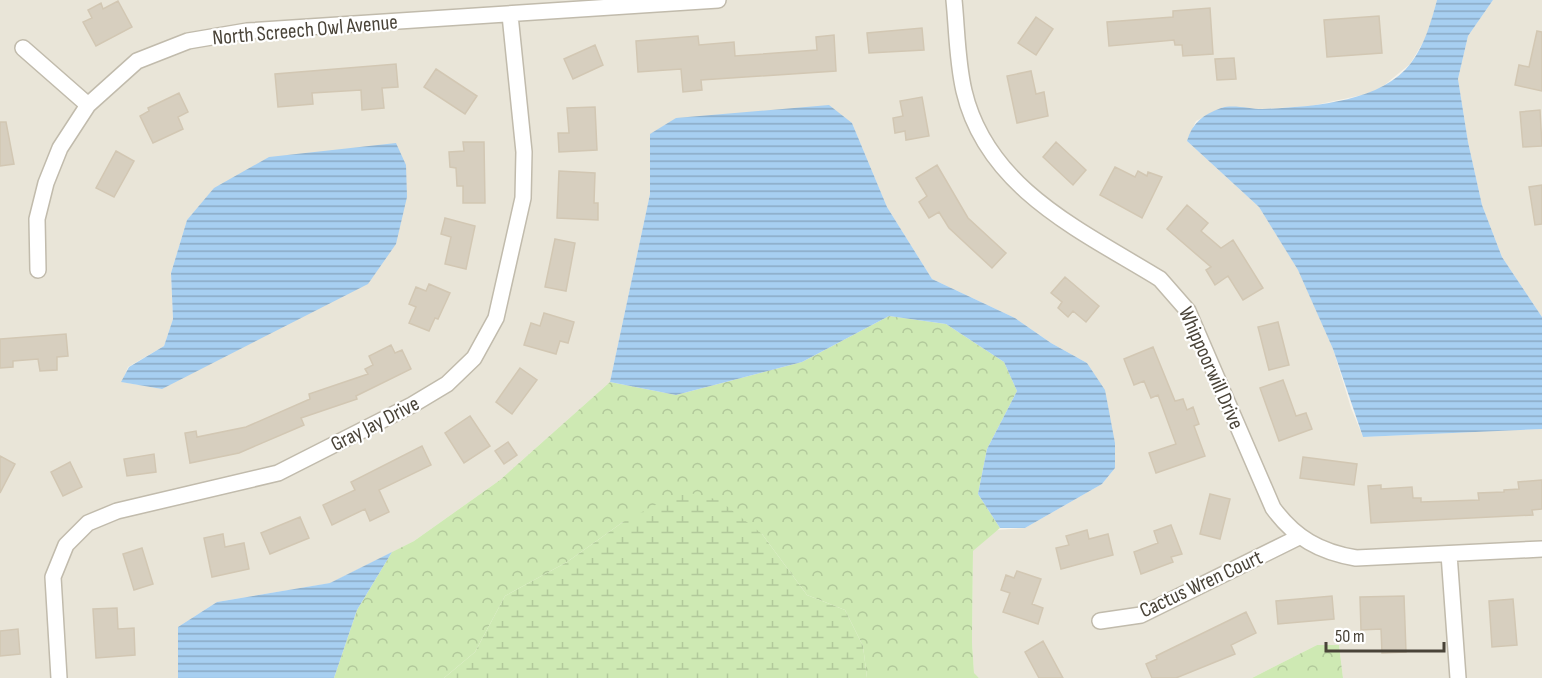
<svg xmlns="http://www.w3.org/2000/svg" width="1542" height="678" viewBox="0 0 1542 678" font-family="'Sofia Sans Condensed',sans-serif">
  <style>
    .residential { fill: #e9e5d8; fill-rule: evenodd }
    .forest { fill: url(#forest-crowns) }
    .wetland { fill: url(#wetland-marsh) }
    .water { fill: url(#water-rules) }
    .building { fill: #d7cfbf; stroke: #d2c7b3; stroke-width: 1.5 }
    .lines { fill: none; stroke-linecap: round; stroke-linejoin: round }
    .street-casing { stroke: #c1bbac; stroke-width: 18 }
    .street { stroke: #fff; stroke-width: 15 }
    .labels { text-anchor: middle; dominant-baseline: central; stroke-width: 4.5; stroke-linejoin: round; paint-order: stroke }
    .street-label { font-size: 21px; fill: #494338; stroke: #fff }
  </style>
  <defs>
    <pattern id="forest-crowns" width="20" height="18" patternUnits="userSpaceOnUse" patternTransform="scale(1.5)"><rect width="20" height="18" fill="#cee9b3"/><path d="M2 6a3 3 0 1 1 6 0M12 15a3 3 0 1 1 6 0" fill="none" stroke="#b2c99b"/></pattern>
    <pattern id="wetland-marsh" width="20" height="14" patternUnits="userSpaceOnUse" patternTransform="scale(1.5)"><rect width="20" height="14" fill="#cee9b3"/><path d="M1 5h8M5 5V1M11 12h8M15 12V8" fill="none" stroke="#b2c99b"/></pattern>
    <pattern id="water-rules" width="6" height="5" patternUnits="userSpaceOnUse" patternTransform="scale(1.5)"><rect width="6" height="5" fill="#a7cff1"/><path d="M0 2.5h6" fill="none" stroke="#8aaac4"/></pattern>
  </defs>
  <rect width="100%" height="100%" fill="#f5f2ea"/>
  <path class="residential" d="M0,0H1437L1428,34L1410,64L1376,92L1311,106L1260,109L1223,107L1196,121L1187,141L1259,207L1299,271L1333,349L1351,408L1363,437L1542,429V678H1343L1339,645H1317L1252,678H979L974,674L972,642L973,551L996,530L1025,528L1102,484L1115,468V443L1087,363L1051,343L1015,318L932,279L887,207L852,123L651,134L650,194L610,382L500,480L414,541L331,583L217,602L178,627V678H0ZM214,189L162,389L122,382L128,367L164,346L173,319L171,273L187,220Z
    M1493,0H1542V317L1502,257L1482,205L1468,142L1458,79L1468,36Z"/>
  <path class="forest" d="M889,316L946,324L1004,362L1017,391L987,449L978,494L1000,528L973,551L972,642L974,673L979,678H867L863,646L845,610L807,595L762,534L623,522L567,562L505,596L475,652L444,678H334L357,610L392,552L414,541L500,480L610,382L676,395L802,362Z
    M1317,645H1339L1343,678H1252Z"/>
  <path class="wetland" d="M682,491L719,500L762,534L807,595L845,610L863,646L867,678H444L475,652L505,596L567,562L623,522Z"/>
  <path class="water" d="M1437,0H1493L1468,36L1458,79L1468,142L1482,205L1502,257L1542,317V429L1363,437L1333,349L1298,270L1259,207L1187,141C1192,123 1204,114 1221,108C1233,104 1250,109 1262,109C1309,107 1381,103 1411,63C1425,44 1431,22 1437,0Z
    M829,105L852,123L887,207L932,279L1015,318L1051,343L1087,363L1105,390L1115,443V468L1102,484L1025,528H1000L978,494L987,449L1017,391L1004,362L946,324L889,316L802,362L676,395L610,382L650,194V134L676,118Z
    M396,143L406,165L407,197L396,244L368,284L162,389L121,382L129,367L164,346L173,319L171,273L187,220L214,188L269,157Z
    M392,552L357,610L334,678H178V627L217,602L330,583Z"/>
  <path class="building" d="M118,1L132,27L96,46L83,22L92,18L88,10L101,3L103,9Z
    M1210,8L1213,54L1183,56L1182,45H1175L1174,40L1109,46L1107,22L1173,17V11Z
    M1379,16L1382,53L1327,57L1324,20Z
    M1036,17L1053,29L1036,55L1018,43Z
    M922,28L924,50L869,53L867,33Z
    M1537,31L1542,32V91L1515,85L1519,65L1529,67Z
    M834,35L836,71L701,80L702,90L683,92L681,69L638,72L636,41L698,36L699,45L734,42L735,56L817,50L816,37Z
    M595,45L603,65L573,79L564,59Z
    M1234,58L1236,79L1217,80L1215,59Z
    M396,64L398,87L382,88L384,108L362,110L361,90L312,93L313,104L278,107L275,74Z
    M436,69L477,96L465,114L424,87Z
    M1031,71L1036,94L1044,92L1048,116L1017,123L1007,76Z
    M179,93L188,112L178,117L183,129L153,143L140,116L149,111L148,108Z
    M922,97L929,136L906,140L905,131L895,133L893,118L903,116L900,101Z
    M595,107L597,150L559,152L558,133H569L567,108Z
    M1540,110L1542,146L1523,147L1520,112Z
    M0,122H6L14,164L0,166Z
    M463,142H484L485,203H463V186H457L456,168L450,167L449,152L464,151Z
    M1056,142L1086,170L1073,185L1043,157Z
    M116,151L134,161L114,197L96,188Z
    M937,165L968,218L1006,253L992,268L949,228L939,212L929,218L919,202L927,196L916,178Z
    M1115,167L1135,177L1138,171L1147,176L1148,172L1162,177L1142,218L1100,195Z
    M559,171L595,173L594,203H598V220L557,218Z
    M1542,185V224L1535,225L1529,187Z
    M1187,205L1208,223L1201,231L1221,248L1233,240L1263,288L1243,300L1228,276L1215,285L1206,270L1211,267L1167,229Z
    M445,218L475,226L466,269L445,264L451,237L441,234Z
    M555,239L575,243L566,291L545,287Z
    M1065,277L1099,306L1086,322L1073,311L1068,317L1058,308L1062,302L1051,293Z
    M429,284L450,293L438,319L435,318L429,331L409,323L416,307L409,304L416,287L426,291Z
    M544,313L574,322L568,343L560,341L556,354L524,345L531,323L540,326Z
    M1278,322L1289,365L1269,370L1258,327Z
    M66,334L68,356L57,357V370L40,371L38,359L13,361V367L0,368V339Z
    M391,345L395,353L402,350L411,369L356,396L357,399L301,418L304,425L239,453L190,463L185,433L196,431L197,437L246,427L310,399L309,394L368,374L365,369L373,365L369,356Z
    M1153,347L1175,401L1183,399L1187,410L1193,407L1199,424L1194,426L1205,456L1156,473L1149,453L1176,444L1158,395L1151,398L1144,381L1134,385L1124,359Z
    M520,368L537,380L512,414L496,402Z
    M1283,380L1296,416L1306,413L1312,429L1279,441L1260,388Z
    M470,416L490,446L464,463L445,433Z
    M508,442L517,455L504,464L495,451Z
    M422,446L431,465L379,490L389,512L370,521L365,509L332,525L323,505L355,490L351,482Z
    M154,454L156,472L127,476L124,459Z
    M0,456L15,464L0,493Z
    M1303,457L1357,464L1354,485L1300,478Z
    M70,462L82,487L63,496L51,472Z
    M1542,480V509L1532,510L1533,515L1371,523L1368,486L1381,485V489L1412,487L1413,498H1421V502L1479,500L1478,493L1504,492V490L1519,489L1518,482Z
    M1210,494L1230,499L1220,539L1200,534Z
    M300,517L309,538L270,554L261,533Z
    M1171,525L1182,554L1171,557L1173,562L1141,574L1134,552L1158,543L1154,531Z
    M1087,530L1089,539L1108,534L1113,555L1061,569L1056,548L1069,545L1066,536Z
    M223,534L225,547L244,543L249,569L212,577L204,538Z
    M142,548L153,584L134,590L123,554Z
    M1017,571L1041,579L1032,604L1043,608L1038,624L1003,612L1010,593L1001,590L1006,575L1014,578Z
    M1332,596L1334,619L1278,624L1276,601Z
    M1404,596L1406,652L1382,653L1381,629L1361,630L1360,597Z
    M1513,599L1517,645L1492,647L1489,601Z
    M117,608L118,629L134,628L135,655L96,658L93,609Z
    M1246,612L1256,633L1231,645L1235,654L1176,678H1152L1146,664L1157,659L1156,656Z
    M18,629L20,654L0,656V631Z
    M1043,641L1063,678H1039L1025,652Z"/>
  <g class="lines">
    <g class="street-casing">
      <path id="street" d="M954,0C957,30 957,61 964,91C987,189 1082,231 1160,279L1188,311L1273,508C1295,538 1320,552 1356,558L1542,549
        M23,48L88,105
        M38,270L37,219L46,183L60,148L88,105L137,61L188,41L247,31L718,0
        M1449,554L1458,678
        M1100,621L1141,615L1299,537
        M59,678L53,577L66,545L88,523L117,511L278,473L412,405L447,384L474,358L496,318L523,198L524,152L510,15"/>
    </g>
    <use href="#street" class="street"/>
  </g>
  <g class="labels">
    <g class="street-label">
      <text transform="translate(305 30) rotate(-5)">North Screech Owl Avenue</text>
      <text transform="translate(1211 368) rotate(66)">Whippoorwill Drive</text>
      <text transform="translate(375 424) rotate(-27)">Gray Jay Drive</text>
      <text transform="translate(1201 584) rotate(-25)">Cactus Wren Court</text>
    </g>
  </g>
  <path d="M1326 642v9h118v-9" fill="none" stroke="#494338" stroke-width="3"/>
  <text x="1335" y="642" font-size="18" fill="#494338" stroke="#ffffff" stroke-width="4.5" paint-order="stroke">50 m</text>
</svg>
